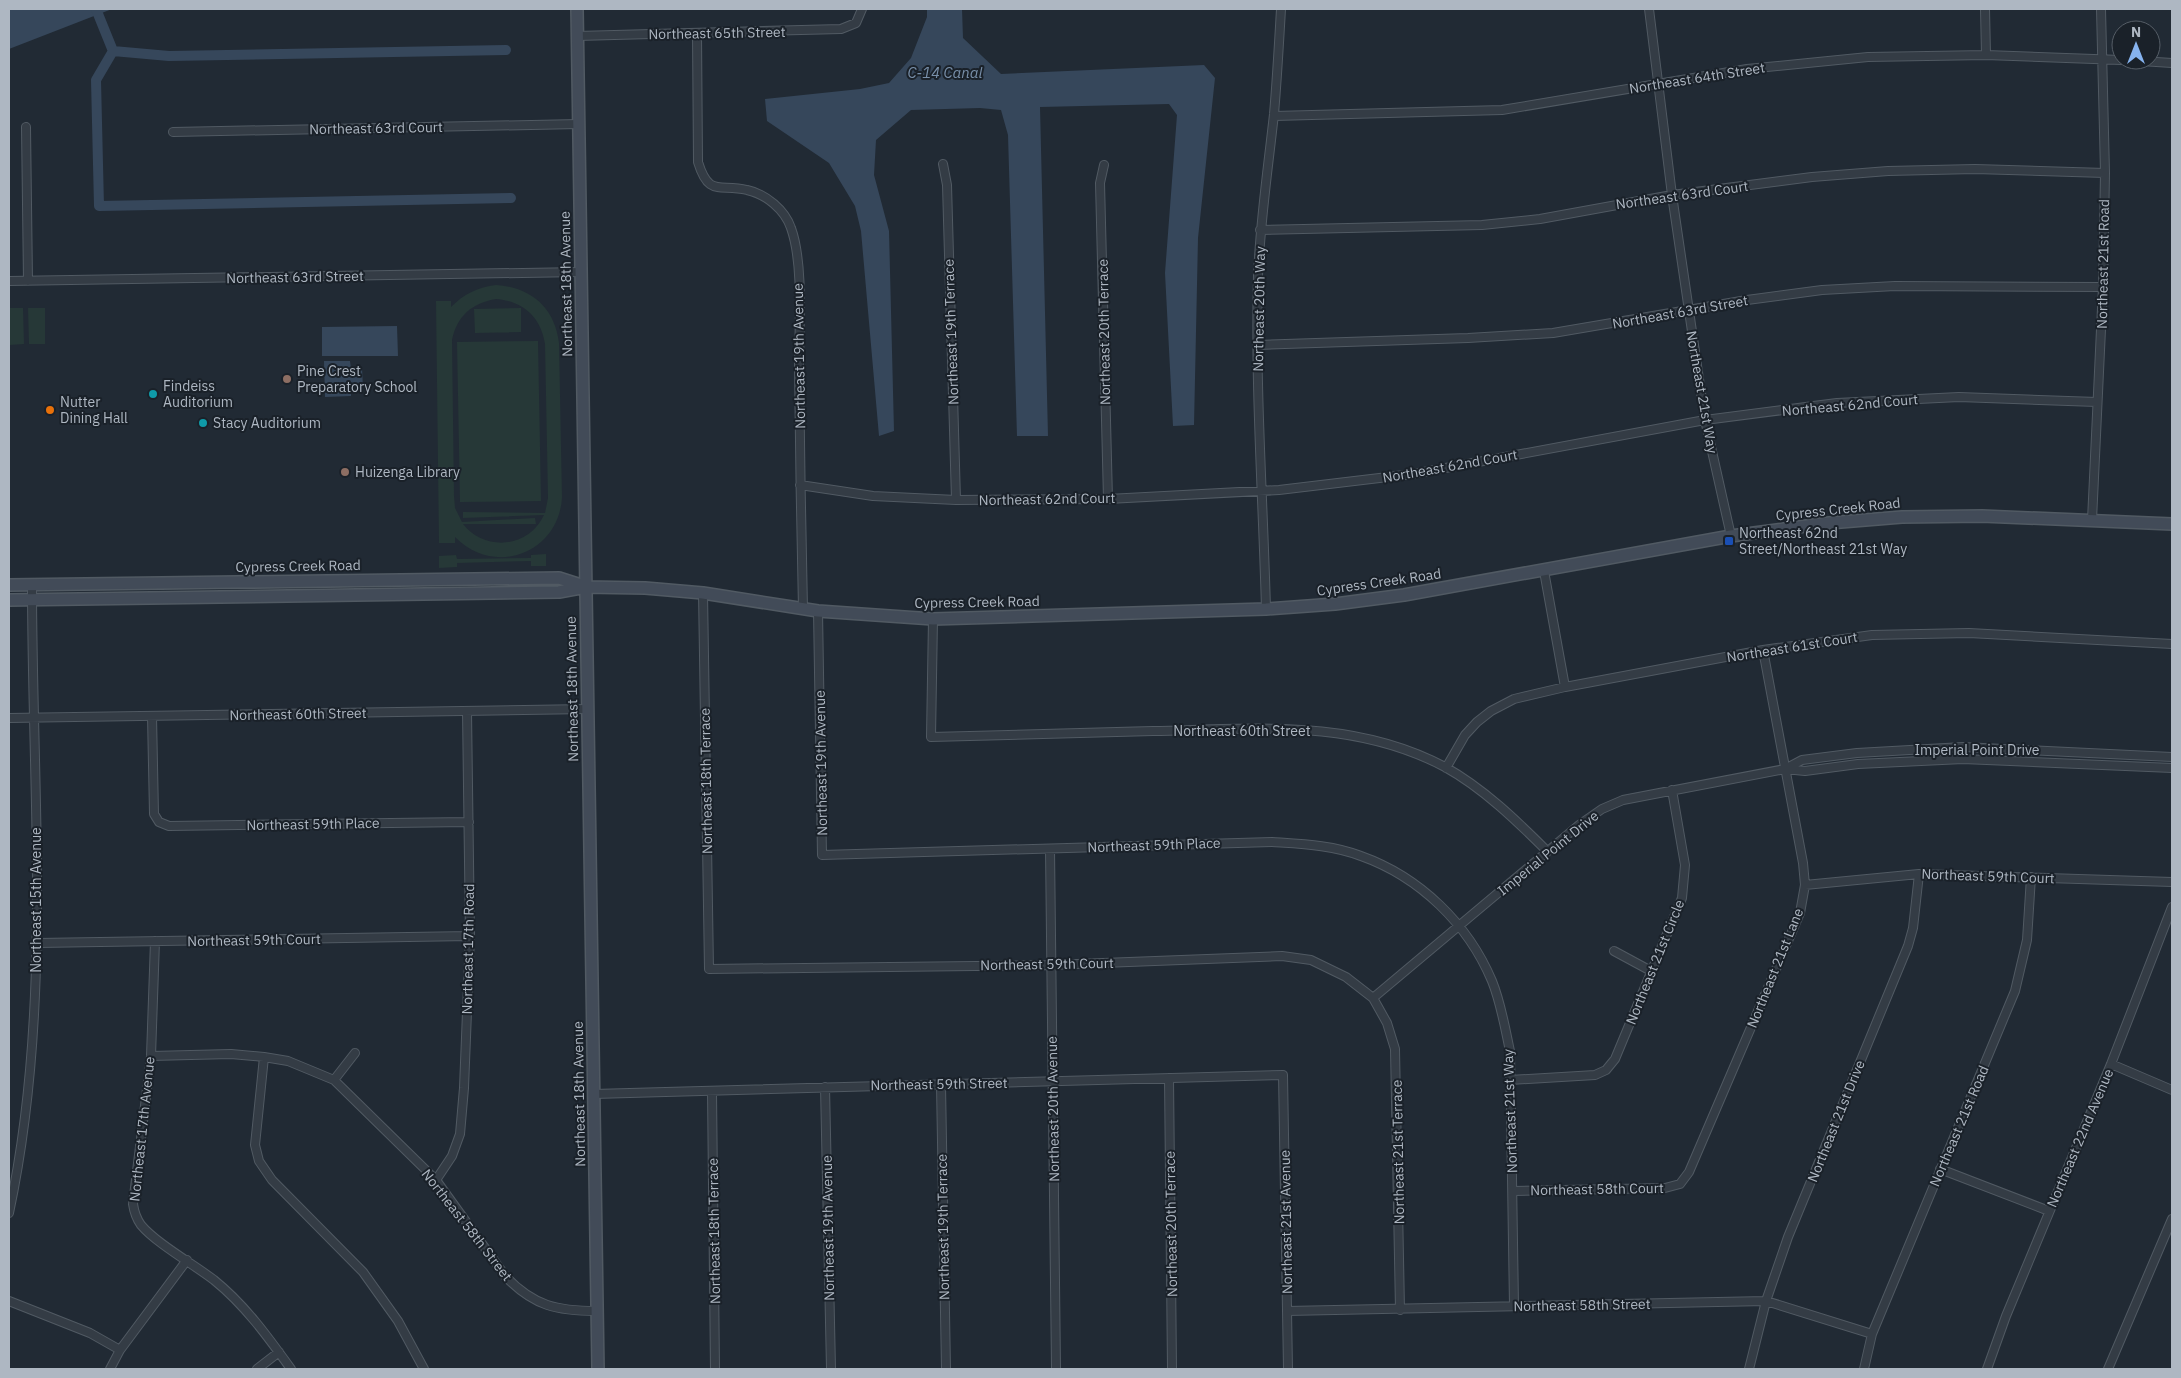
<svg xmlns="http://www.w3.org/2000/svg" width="2181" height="1378" viewBox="0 0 2181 1378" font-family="'IBM Plex Sans',sans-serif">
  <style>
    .green { fill: #263837; fill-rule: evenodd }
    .water { fill: #36475b }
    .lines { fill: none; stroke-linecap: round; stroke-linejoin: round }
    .canal { stroke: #36475b; stroke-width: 10 }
    .street-casing { stroke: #515a63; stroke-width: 10 }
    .secondary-casing { stroke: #515a63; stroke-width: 14 }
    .street { stroke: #343c45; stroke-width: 8 }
    .secondary { stroke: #424b58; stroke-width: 11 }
    .education-dot { fill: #8d6e63; stroke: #1a2129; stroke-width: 2 }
    .culture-dot { fill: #0f9aa8; stroke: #1a2129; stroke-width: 2 }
    .food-dot { fill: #e8710a; stroke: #1a2129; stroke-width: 2 }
    .transit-dot { fill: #1a4fb4; stroke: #1a2129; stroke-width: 2 }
    .labels { text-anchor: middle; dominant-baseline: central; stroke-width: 4; stroke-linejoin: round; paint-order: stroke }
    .street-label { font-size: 14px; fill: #aeb7c2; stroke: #1a2129 }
    .poi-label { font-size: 14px; fill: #aeb7c2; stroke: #1a2129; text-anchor: start }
    .water-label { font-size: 15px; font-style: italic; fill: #788fa9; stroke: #1a2129 }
  </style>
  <rect width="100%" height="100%" fill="#212a34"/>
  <path class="green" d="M496,285C531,287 555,308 559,343L562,498C558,554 494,577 455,537V543H439L436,301H451V307C464,294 478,287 496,285ZM496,299C523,301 541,317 545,344L548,498L545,513L463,512V518L544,515C529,548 485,552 463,524H536L535,518L462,522L455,508L454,496L452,340C457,316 472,303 496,299Z
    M9,308H23L24,344L9,345Z
    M28,308H45V344H29Z
    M521,308V332L475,333L474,309Z
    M538,341L541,501L460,502L457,342Z
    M546,554V566H531V561L457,563V567L439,568V556L456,555L457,559L531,558V555Z"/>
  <path class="water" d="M9,9H112L9,49Z
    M927,9H962L963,38L1001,74L1204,65L1215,78L1198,238L1194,425L1173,426L1165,273L1177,115L1169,104L1040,107L1048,436H1017L1008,135L1001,110L980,108L911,110L876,140L874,175L889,231L894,431L879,436L861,231L855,206L829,163L767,121L765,99L860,89L889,83L911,58L927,17Z
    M397,326L398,356H322V327Z
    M324,361H350L351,369L362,368L363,388H351V396L325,397Z"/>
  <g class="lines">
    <path class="canal" d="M96,9L113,51L96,80L99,206L511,198
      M113,51L169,56L506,50"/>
    <g class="street-casing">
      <path id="street" d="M1649,9L1672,195L1705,420L1731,536
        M1985,9L1986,55
        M697,34L698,162C709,198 720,183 747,190C766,194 785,210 791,228C804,264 799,328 799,367C800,448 801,528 803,609
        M577,36L841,29L856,23L862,9
        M2125,60L2172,63
        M1274,116L1502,110L1747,69L1868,57L1986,55L2121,60
        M26,127L28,281
        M173,132L579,124
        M943,164L947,185L956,500
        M1104,165L1100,183L1108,499
        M1260,230L1482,225L1540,219L1672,195L1812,177L1888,171L1975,169L2105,173
        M9,281L581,272
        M1258,345L1468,338L1553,333L1747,300L1822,290L1895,286L2103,287
        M800,485L873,496L956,500L1108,499L1279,490L1413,474L1705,420L1837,403L1959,397L2097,402
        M2092,520L2103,287L2105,173L2101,9
        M1544,571L1565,687
        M703,593L709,969L1051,965L1282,956L1311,960L1346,977L1373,998L1387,1023L1395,1049L1400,1310
        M1266,609C1263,498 1255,387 1258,276C1260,222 1268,169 1274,114C1277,79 1279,44 1281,9
        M818,611L822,855L1272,842C1302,844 1333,845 1361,856C1420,877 1468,924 1492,981C1501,1003 1505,1028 1510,1051L1514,1306
        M933,619L931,737C1005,735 1079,733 1153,731C1254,729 1353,718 1445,767C1483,788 1517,821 1547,851
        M152,716L154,814L159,822L169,826L469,822
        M9,718L588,709
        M1446,768L1465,735L1477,722L1491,711L1514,699L1565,687L1763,650L1872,635L1969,633L2172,644
        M1785,769L1802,760L1857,753L1963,747L2172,757
        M1050,849L1056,1369
        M1805,885L1919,874L2172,882
        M155,941L151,1056L133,1204C134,1211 136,1218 141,1225C156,1243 193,1264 214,1280C245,1305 268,1337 291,1369
        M38,943L470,936
        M1614,951L1651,971
        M1373,998L1579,825L1602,809L1623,800L1785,769L1805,771L1858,764L1963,759L2172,768
        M151,1056L231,1054L264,1057L288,1061L334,1080L436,1180L506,1277C534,1306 557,1311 597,1311
        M264,1057L255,1145L259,1161L272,1180L363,1272L398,1321L424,1369
        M2111,1064L2172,1090
        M1169,1078L1172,1369
        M334,1080L355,1053
        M1510,1080L1595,1075L1606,1070L1615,1059L1682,898L1685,865L1672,790
        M941,1085L946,1369
        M825,1087L831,1369
        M712,1092L715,1369
        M594,1094L1283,1075L1288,1369
        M1940,1169L2049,1211
        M436,1180L452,1156L460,1134L464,1088L470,936L467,711
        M1513,1191L1665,1188L1680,1184L1689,1172L1800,913L1805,885L1803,863L1763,650
        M9,1213C53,1007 32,794 32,585
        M9,1301L90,1333L120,1350
        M1287,1311L1766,1301L1872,1334
        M110,1369L120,1350L187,1260
        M257,1369L279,1352
        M1749,1369L1766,1301L1788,1237L1908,946L1913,928L1919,874
        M1864,1369L1872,1334L2015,991L2027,940L2031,877
        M1987,1369L2006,1316L2111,1064L2172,907
        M2108,1369L2172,1219"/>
    </g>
    <g class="secondary-casing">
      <path id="secondary" d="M577,9L598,1369
        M9,585L559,578L584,586
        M9,600L559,592L586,587L645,588L703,593L818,611L933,619L1266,609L1335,604L1404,595L1731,536L1829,523L1902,517L1982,516L2172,524"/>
    </g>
    <use href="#street" class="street"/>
    <use href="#secondary" class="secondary"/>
  </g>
  <g class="education-dot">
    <circle cx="287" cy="379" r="5"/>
    <circle cx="345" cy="472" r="5"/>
  </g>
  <g class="culture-dot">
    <circle cx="153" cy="394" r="5"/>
    <circle cx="203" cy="423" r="5"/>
  </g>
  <circle class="food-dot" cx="50" cy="410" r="5"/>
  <rect class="transit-dot" x="1724" y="536" width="10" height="10" rx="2.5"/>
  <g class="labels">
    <g class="street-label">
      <text transform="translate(717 33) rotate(-1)">Northeast 65th Street</text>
      <text transform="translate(1697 78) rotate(-9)">Northeast 64th Street</text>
      <text transform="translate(376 128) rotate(-1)">Northeast 63rd Court</text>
      <text transform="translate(1682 195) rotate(-8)">Northeast 63rd Court</text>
      <text transform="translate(2103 264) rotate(-89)">Northeast 21st Road</text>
      <text transform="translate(295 277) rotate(-1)">Northeast 63rd Street</text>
      <text transform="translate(566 284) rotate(-91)">Northeast 18th Avenue</text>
      <text transform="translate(1259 309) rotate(-89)">Northeast 20th Way</text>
      <text transform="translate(1680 312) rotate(-10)">Northeast 63rd Street</text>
      <text transform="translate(951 332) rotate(-92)">Northeast 19th Terrace</text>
      <text transform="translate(1104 332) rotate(-91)">Northeast 20th Terrace</text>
      <text transform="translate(799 356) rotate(-91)">Northeast 19th Avenue</text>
      <text transform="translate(1702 392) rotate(80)">Northeast 21st Way</text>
      <text transform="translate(1850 405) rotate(-5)">Northeast 62nd Court</text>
      <text transform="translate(1450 466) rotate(-10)">Northeast 62nd Court</text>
      <text transform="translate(1047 499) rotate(-1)">Northeast 62nd Court</text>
      <text transform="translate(1838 509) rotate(-6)">Cypress Creek Road</text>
      <text transform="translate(298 566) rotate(-1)">Cypress Creek Road</text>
      <text transform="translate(1379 582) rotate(-8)">Cypress Creek Road</text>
      <text transform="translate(977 602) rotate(-1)">Cypress Creek Road</text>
      <text transform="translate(1792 647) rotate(-9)">Northeast 61st Court</text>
      <text transform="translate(572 689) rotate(-91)">Northeast 18th Avenue</text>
      <text transform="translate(298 714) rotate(-1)">Northeast 60th Street</text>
      <text x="1242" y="731">Northeast 60th Street</text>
      <text x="1977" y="750">Imperial Point Drive</text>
      <text transform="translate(821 763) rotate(-91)">Northeast 19th Avenue</text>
      <text transform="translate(706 781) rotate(-91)">Northeast 18th Terrace</text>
      <text transform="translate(313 824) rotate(-1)">Northeast 59th Place</text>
      <text transform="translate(1154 845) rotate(-2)">Northeast 59th Place</text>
      <text transform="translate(1548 853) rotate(-39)">Imperial Point Drive</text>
      <text transform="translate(1988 876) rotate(2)">Northeast 59th Court</text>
      <text transform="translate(36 900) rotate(-90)">Northeast 15th Avenue</text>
      <text transform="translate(254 940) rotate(-1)">Northeast 59th Court</text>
      <text transform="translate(468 949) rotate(-89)">Northeast 17th Road</text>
      <text transform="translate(1655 962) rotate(-68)">Northeast 21st Circle</text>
      <text transform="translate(1047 964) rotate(-1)">Northeast 59th Court</text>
      <text transform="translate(1775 968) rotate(-68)">Northeast 21st Lane</text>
      <text transform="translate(939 1084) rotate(-1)">Northeast 59th Street</text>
      <text transform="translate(579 1094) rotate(-91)">Northeast 18th Avenue</text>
      <text transform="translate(1053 1109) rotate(-91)">Northeast 20th Avenue</text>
      <text transform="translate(1510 1111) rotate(-92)">Northeast 21st Way</text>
      <text transform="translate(1836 1121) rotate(-68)">Northeast 21st Drive</text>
      <text transform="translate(1959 1126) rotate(-67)">Northeast 21st Road</text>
      <text transform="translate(142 1129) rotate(-84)">Northeast 17th Avenue</text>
      <text transform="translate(2080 1138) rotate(-67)">Northeast 22nd Avenue</text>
      <text transform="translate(1398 1152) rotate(-91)">Northeast 21st Terrace</text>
      <text transform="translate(1597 1189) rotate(-1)">Northeast 58th Court</text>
      <text transform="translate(1286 1222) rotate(-91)">Northeast 21st Avenue</text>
      <text transform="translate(1171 1224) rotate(-91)">Northeast 20th Terrace</text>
      <text transform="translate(467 1225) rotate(52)">Northeast 58th Street</text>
      <text transform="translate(943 1227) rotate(-91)">Northeast 19th Terrace</text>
      <text transform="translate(828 1228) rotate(-91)">Northeast 19th Avenue</text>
      <text transform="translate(714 1231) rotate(-91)">Northeast 18th Terrace</text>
      <text transform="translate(1582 1305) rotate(-1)">Northeast 58th Street</text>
    </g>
    <g class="poi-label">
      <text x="297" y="371">Pine Crest<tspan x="297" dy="16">Preparatory School</tspan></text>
      <text x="163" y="386">Findeiss<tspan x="163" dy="16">Auditorium</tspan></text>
      <text x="60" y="402">Nutter<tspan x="60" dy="16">Dining Hall</tspan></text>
      <text x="213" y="423">Stacy Auditorium</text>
      <text x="355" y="472">Huizenga Library</text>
      <text x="1739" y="533">Northeast 62nd<tspan x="1739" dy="16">Street/Northeast 21st Way</tspan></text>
    </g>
    <g class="water-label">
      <text x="945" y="72">C-14 Canal</text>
    </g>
  </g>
  <rect width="2181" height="1378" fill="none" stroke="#aeb7c2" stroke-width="20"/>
  <g transform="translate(2136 45)"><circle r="24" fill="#1a2129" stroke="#555d66"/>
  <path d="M0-4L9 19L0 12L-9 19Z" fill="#86b3ef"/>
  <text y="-8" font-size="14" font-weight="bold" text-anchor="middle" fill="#aeb7c2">N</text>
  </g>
</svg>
